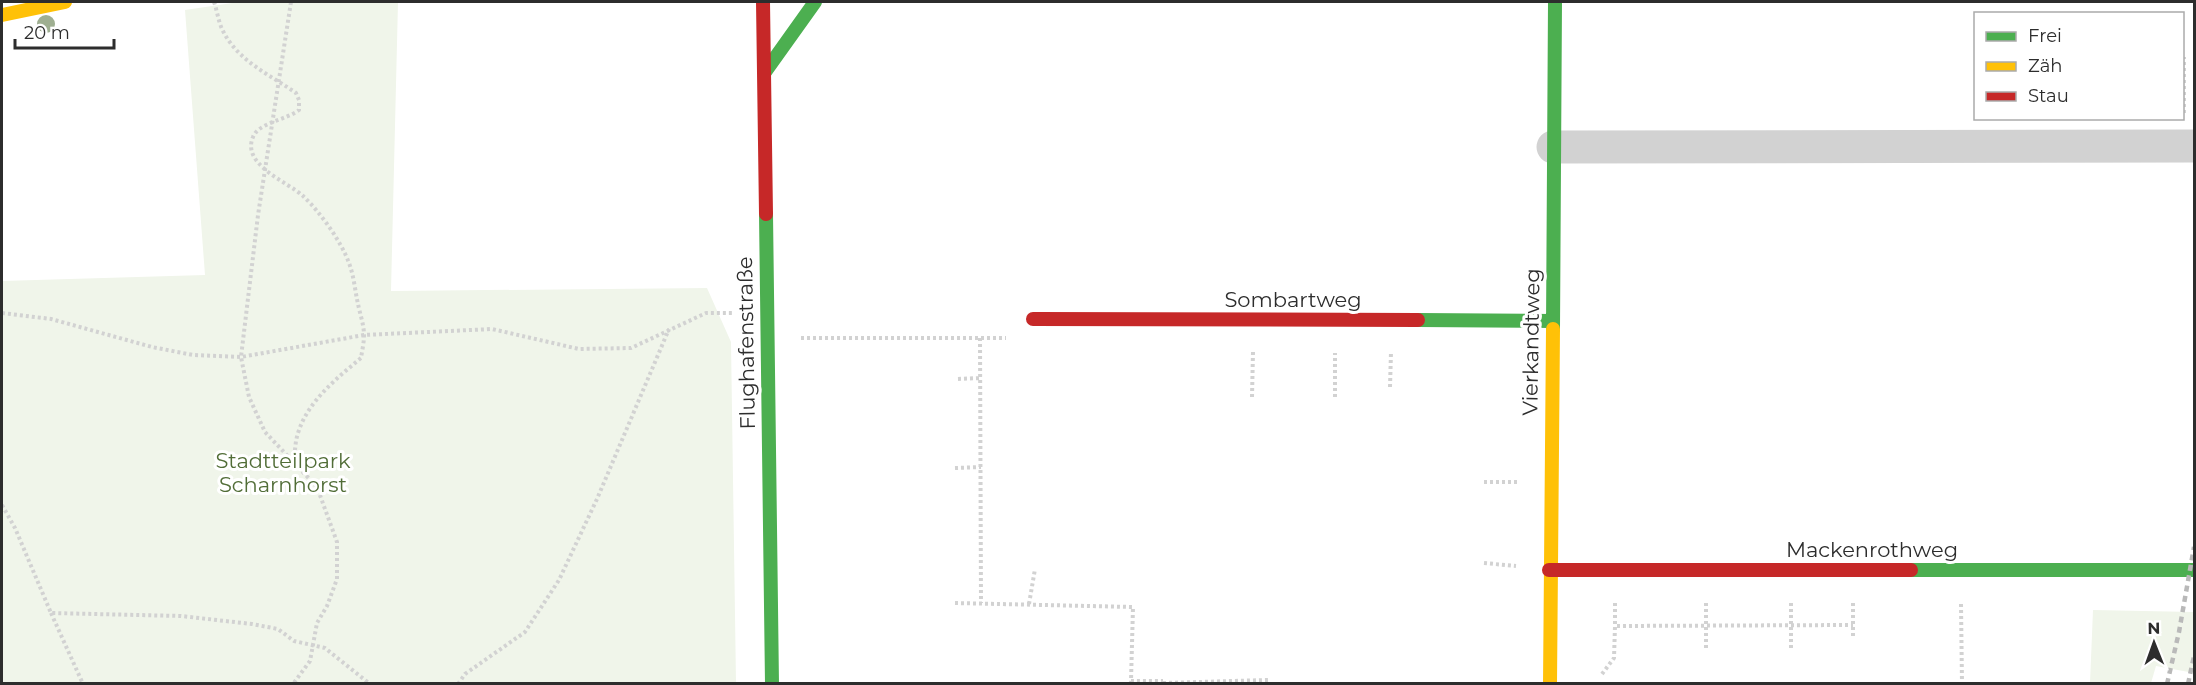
<svg xmlns="http://www.w3.org/2000/svg" width="2196" height="685" viewBox="0 0 2196 685" font-family="Montserrat,sans-serif">
  <style>
    .green { fill: #f0f5ea }
    .lines { fill: none; stroke-linecap: round; stroke-linejoin: round }
    .path { stroke: #d2d2d2; stroke-width: 4; stroke-dasharray: 3 3; stroke-linecap: butt }
    .street { stroke: #d2d2d2; stroke-width: 33 }
    .fast { stroke: #4caf50; stroke-width: 14 }
    .slow { stroke: #ffc107; stroke-width: 14 }
    .jam { stroke: #c62828; stroke-width: 14 }
    .rail { stroke: #b9b9b9; stroke-width: 4.5; stroke-dasharray: 6 4.5; stroke-linecap: butt }
    .tree { fill: #9faf91 }
    .labels { text-anchor: middle; dominant-baseline: central; stroke-width: 6; stroke-linejoin: round; paint-order: stroke }
    .street-label { font-size: 21px; fill: #2d2d2d; stroke: #fff }
    .park-label { font-size: 21px; fill: #516d37; stroke: #fff }
  </style>
  <rect width="100%" height="100%" fill="#fff"/>
  <path class="green" d="M239,2H398L391,291L707,288L731,342L736,683H2V281L205,275L185,10Z
    M2093,610L2194,612V673L2156,666L2151,683H2090Z"/>
  <g class="lines">
    <path class="path" d="M214,2C217,10 218,20 222,29C237,61 269,74 296,93L299,100V110C286,120 258,123 253,137C241,165 288,182 303,196C320,212 341,241 349,263C354,276 355,291 358,304C360,314 364,325 364,335C364,343 362,351 361,358C336,379 308,401 298,433C295,442 295,452 294,461
      M291,2L258,215L241,357L249,397L265,432L317,487L337,542V579L327,606L317,623L310,661L293,684
      M2184,113V57
      M2,313L51,319L152,347L193,355L241,357L364,335L492,329L579,349L631,348L706,313H734
      M801,338H1006
      M980,338L981,603
      M958,379L980,378
      M1390,387L1391,352
      M1252,397L1253,352
      M1335,397V353
      M955,468L981,467
      M1484,482H1519
      M2,505L15,528L51,613L181,616L252,624L278,629L294,641L325,648L370,684
      M1484,563L1516,566
      M955,603L1133,607L1131,681H1163
      M1615,603V626
      M1706,603V648
      M1791,603V648
      M1853,603V638
      M1029,604L1035,569
      M1961,604L1962,684
      M51,613L83,684
      M1602,674L1614,658L1615,626L1853,625
      M1163,683L1268,680V684
      M458,684L465,674L525,632L559,580L597,499L669,329"/>
    <path class="street" d="M1553,147L2194,146"/>
    <path class="fast" d="M765,72L815,2
      M766,214L772,684
      M1418,320L1553,321
      M1553,329L1555,2
      M1911,570H2194"/>
    <path class="slow" d="M2,15L65,2
      M1550,684L1553,329"/>
    <path class="jam" d="M763,2L766,214
      M1033,319L1418,320
      M1549,570H1911"/>
    <path class="rail" d="M2167,684L2179,632L2194,547
      M2188,684L2194,656"/>
  </g>
  <circle class="tree" cx="46" cy="24" r="9"/>
  <g class="labels">
    <g class="street-label">
      <text x="1293" y="299">Sombartweg</text>
      <text transform="translate(1531 342) rotate(-89)">Vierkandtweg</text>
      <text transform="translate(746 343) rotate(-91)">Flughafenstraße</text>
      <text x="1872" y="549">Mackenrothweg</text>
    </g>
    <g class="park-label">
      <text x="283" y="460">Stadtteilpark<tspan x="283" dy="24">Scharnhorst</tspan></text>
    </g>
  </g>
  <rect width="2196" height="685" fill="none" stroke="#2d2d2d" stroke-width="6"/>
  <rect x="1974" y="12" width="210" height="108" fill="#ffffff" stroke="#ababab" stroke-width="1.5"/>
  <rect x="1986" y="32" width="30" height="9" fill="#4caf50" stroke="#ababab" stroke-width="1.5"/>
  <text x="2028" y="42" font-size="18" fill="#2d2d2d">Frei</text>
  <rect x="1986" y="62" width="30" height="9" fill="#ffc107" stroke="#ababab" stroke-width="1.5"/>
  <text x="2028" y="72" font-size="18" fill="#2d2d2d">Zäh</text>
  <rect x="1986" y="92" width="30" height="9" fill="#c62828" stroke="#ababab" stroke-width="1.5"/>
  <text x="2028" y="102" font-size="18" fill="#2d2d2d">Stau</text>
  <g transform="translate(2154 643) rotate(359)" stroke="#ffffff" stroke-width="4.5" paint-order="stroke">
  <path d="M0-4.5L10 22L0 15L-10 22Z" fill="#2d2d2d"/>
  <text y="-9" font-size="16" font-weight="bold" text-anchor="middle" fill="#2d2d2d">N</text>
  </g>
  <path d="M15 39v9h99v-9" fill="none" stroke="#2d2d2d" stroke-width="3"/>
  <text x="24" y="39" font-size="18" fill="#2d2d2d" stroke="#ffffff" stroke-width="4.5" paint-order="stroke">20 m</text>
</svg>
